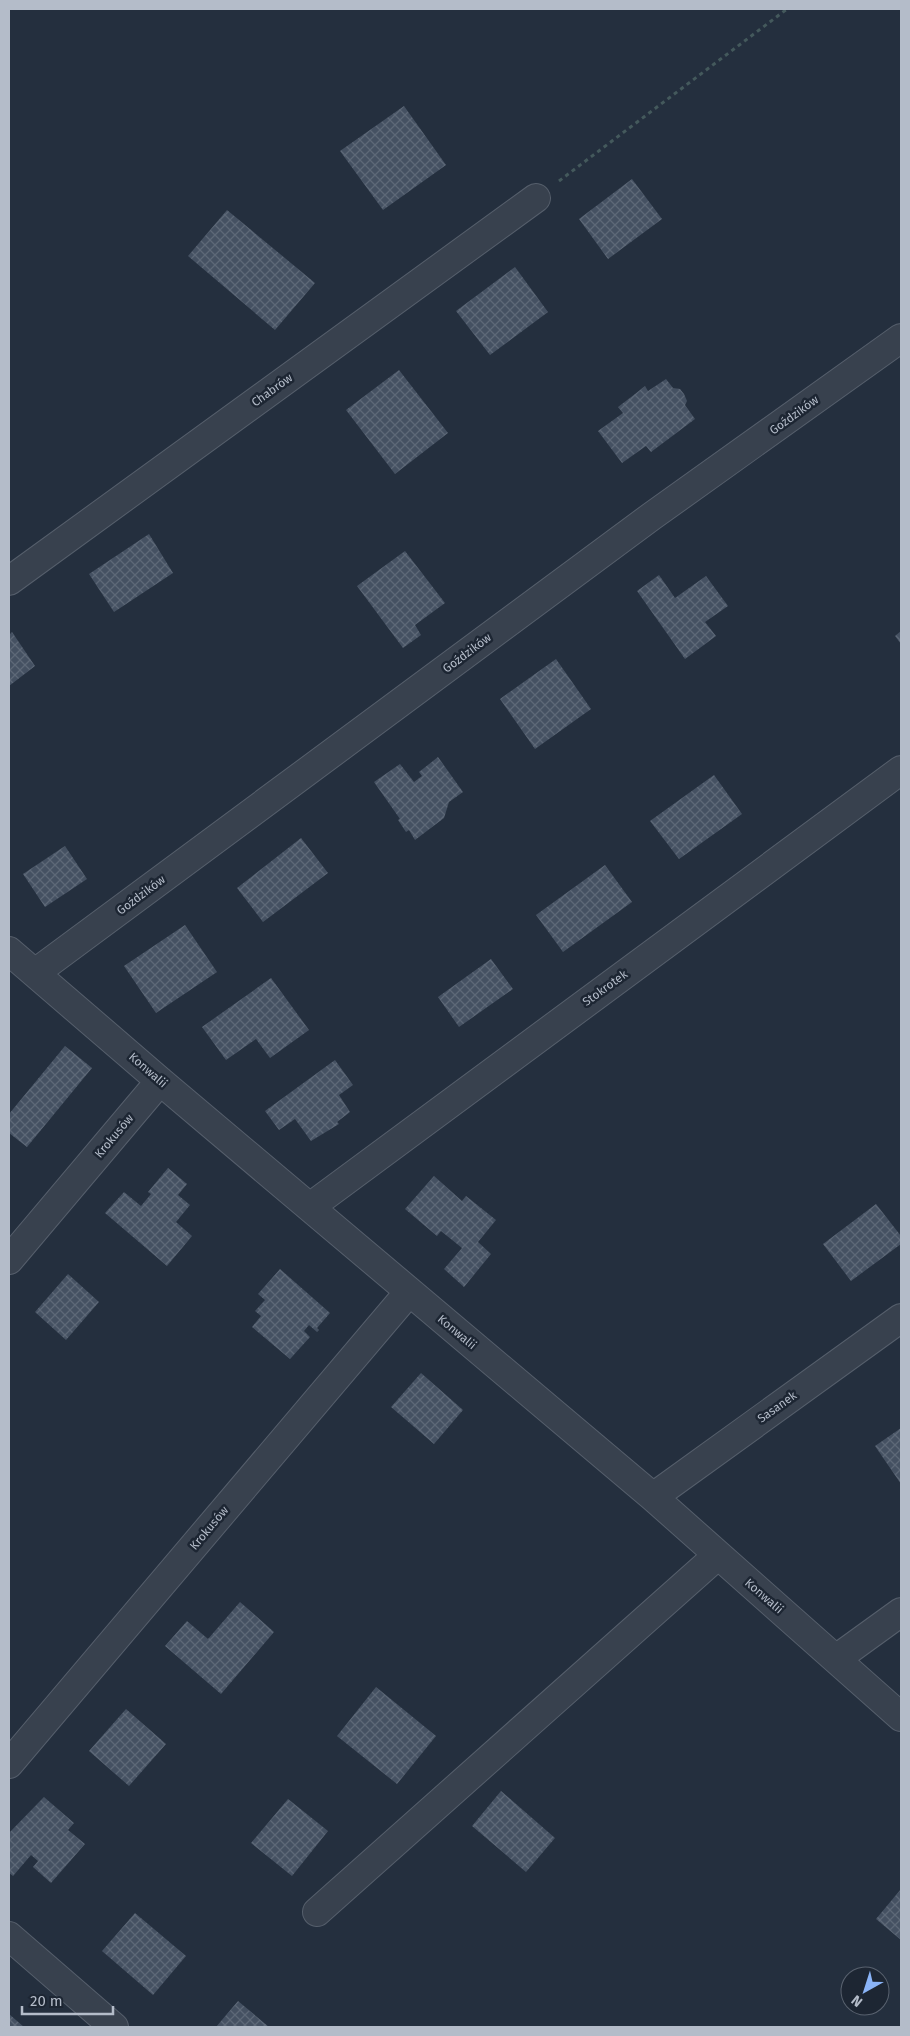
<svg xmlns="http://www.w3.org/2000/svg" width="910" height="2036" viewBox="0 0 910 2036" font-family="'Fira Sans',sans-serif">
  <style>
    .building { fill: url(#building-cross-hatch) }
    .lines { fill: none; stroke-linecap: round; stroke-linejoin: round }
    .minor-casing { stroke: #565f6c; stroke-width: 30 }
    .path { stroke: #44595c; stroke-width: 3; stroke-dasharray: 4 4; stroke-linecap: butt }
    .minor { stroke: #38414e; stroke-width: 28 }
    .labels { text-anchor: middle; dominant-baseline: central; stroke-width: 5; stroke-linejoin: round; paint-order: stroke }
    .street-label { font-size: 12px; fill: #b4bcc9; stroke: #1d2633 }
  </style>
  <defs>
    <pattern id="building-cross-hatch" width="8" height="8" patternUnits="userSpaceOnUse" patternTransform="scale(1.25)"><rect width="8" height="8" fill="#455162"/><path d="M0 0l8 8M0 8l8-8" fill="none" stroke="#5d6877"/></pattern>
  </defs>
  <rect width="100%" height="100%" fill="#242f3e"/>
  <path class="building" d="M404,106L446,165L383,210L340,151Z
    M632,179L662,219L608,259L579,219Z
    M227,210L315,283L275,330L188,256Z
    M515,267L548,312L490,355L456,311Z
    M399,370L448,433L395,474L346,410Z
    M666,379L673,388L680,389L684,394L687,401L685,405L695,419L651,452L646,446L622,463L598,431L623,413L618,407L635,394L645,386L648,391Z
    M149,534L173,573L114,612L89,574Z
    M405,551L445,603L415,625L421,635L403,648L357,586Z
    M659,575L675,598L706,576L728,606L705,622L716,636L685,659L637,591Z
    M901,631V644L895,636Z
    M12,632L35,666L9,686V635Z
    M556,659L591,709L535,749L500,699Z
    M438,757L463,792L449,802L444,818L415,840L409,830L406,832L398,820L400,819L374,782L400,764L414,782L422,776L419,772Z
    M714,775L742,814L679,859L650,821Z
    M301,838L328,873L263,922L237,888Z
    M65,846L87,879L45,907L23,874Z
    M605,865L632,902L563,952L536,915Z
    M185,925L217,972L156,1013L124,966Z
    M491,959L513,989L459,1027L438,997Z
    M271,978L309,1030L270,1058L256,1039L226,1060L202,1027Z
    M65,1046L92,1068L27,1147L9,1133V1114Z
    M335,1060L353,1085L339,1095L350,1112L337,1122L339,1124L311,1141L295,1119L279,1130L265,1111Z
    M168,1168L187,1184L178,1195L190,1205L176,1222L192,1236L167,1266L105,1213L124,1192L141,1206L151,1194L148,1192Z
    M434,1176L462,1201L466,1196L496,1220L478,1242L491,1254L464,1287L444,1269L462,1248L441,1231L437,1236L405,1209Z
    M876,1204L901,1236V1244L851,1281L823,1244Z
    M280,1269L330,1313L317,1328L319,1330L317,1332L309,1325L304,1331L310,1337L290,1359L252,1327L261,1316L255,1311L265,1300L258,1294Z
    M68,1274L99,1302L66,1340L35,1312Z
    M421,1373L463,1410L434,1444L391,1407Z
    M901,1428V1484L875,1446Z
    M240,1602L274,1632L221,1694L165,1646L187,1621L208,1639Z
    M376,1687L436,1736L397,1784L337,1736Z
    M126,1709L166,1744L129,1786L89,1751Z
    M501,1791L555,1838L526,1872L472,1826Z
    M44,1797L74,1823L68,1830L85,1844L51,1883L33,1867L38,1861L31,1855L13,1876L9,1873V1833Z
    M288,1799L328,1831L292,1876L251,1843Z
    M901,1889V1940L876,1919Z
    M135,1913L186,1956L153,1995L102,1951Z
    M238,2001L269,2027H216Z
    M9,2014L24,2027H9Z"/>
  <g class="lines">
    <g class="minor-casing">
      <path id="minor" d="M9,581L536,198
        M9,951L160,1081L653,1497L901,1717
        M35,973L652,516L901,338
        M310,1207L901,770
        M9,1260L160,1081
        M653,1497L901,1318
        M836,1659L901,1612
        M9,1764L409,1292
        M317,1912L718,1555
        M9,1936L114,2027"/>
    </g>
    <path class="path" d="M559,181L787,9"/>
    <use href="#minor" class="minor"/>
  </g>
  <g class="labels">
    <g class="street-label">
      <text transform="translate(272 390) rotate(-36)">Chabrów</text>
      <text transform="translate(794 415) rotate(-36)">Goździków</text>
      <text transform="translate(467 653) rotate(-37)">Goździków</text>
      <text transform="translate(141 895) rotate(-37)">Goździków</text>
      <text transform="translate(605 988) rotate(-36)">Stokrotek</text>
      <text transform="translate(148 1070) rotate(41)">Konwalii</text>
      <text transform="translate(114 1136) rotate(-50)">Krokusów</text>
      <text transform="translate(457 1332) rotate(40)">Konwalii</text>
      <text transform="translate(777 1407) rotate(-36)">Sasanek</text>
      <text transform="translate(209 1528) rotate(-50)">Krokusów</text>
      <text transform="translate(764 1596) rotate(41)">Konwalii</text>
    </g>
  </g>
  <rect width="910" height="2036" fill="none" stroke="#b4bcc9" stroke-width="20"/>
  <g transform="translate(865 1991) rotate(219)"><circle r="24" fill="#1d2633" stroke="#59626f"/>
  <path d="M0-4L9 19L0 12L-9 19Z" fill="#8ab4f8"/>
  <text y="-8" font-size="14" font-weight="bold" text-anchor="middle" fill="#b4bcc9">N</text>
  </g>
  <path d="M22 2006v8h91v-8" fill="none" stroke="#b4bcc9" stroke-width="2.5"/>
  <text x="30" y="2006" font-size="15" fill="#b4bcc9" stroke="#1d2633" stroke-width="4" paint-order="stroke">20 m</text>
</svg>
